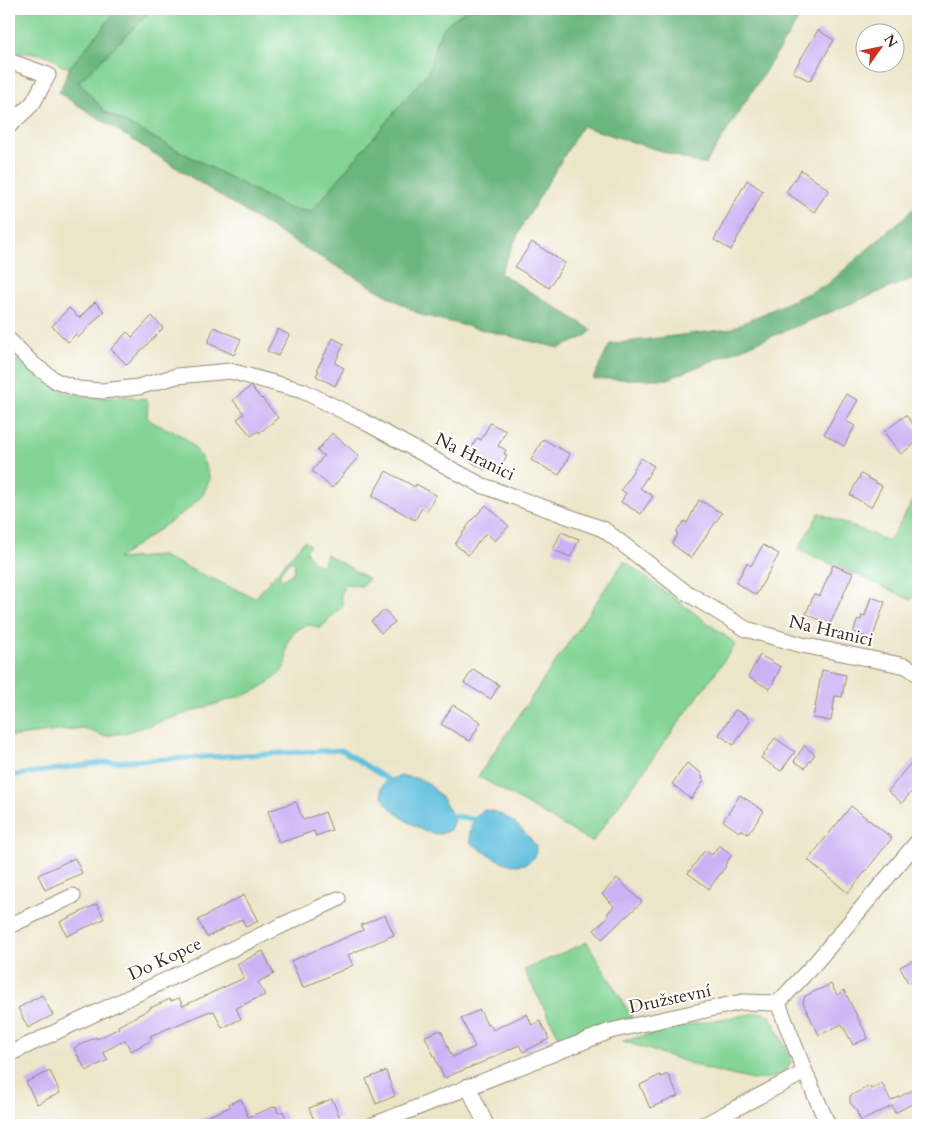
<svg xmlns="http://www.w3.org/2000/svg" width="927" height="1134" viewBox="0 0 927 1134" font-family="Cardo,serif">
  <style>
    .green { fill: #83d495; stroke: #5f7f5a; fill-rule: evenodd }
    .forest { fill: #6ab67e; stroke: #52704e }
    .water { fill: #60c0de; stroke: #4e757e }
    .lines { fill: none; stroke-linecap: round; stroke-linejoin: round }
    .stream { stroke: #60c0de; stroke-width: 5 }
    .building { fill: #cbb2f4 }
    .street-casing { stroke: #948874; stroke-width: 17 }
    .street { stroke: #fff; stroke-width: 15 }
    .labels { text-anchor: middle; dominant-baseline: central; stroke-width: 4; stroke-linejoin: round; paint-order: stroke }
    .street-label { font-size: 18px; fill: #3b2a1e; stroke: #fff }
  </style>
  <rect width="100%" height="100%" fill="#fff"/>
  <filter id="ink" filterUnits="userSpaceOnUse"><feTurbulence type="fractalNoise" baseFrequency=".02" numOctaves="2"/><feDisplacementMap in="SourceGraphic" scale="10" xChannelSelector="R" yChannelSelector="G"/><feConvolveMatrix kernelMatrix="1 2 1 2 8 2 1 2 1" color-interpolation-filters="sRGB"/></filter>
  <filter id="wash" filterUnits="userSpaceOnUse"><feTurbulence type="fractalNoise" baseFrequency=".0096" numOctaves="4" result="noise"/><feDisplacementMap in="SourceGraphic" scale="20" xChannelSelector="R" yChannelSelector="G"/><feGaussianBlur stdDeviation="1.12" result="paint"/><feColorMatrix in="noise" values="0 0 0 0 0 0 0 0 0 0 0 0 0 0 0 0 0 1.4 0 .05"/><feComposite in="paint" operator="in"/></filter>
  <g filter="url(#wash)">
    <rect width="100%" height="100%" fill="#ece6c9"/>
    <path class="green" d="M9,9H118L70,67C57,68 57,57 46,55C34,52 21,54 9,52Z
      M153,9H467C461,16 451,19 445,26C435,38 433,56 429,71L311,212L288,208L105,112L79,82Z
      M9,352C32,374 55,393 88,397C101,399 113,396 126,396C134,397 136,400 144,398L148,402L147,417C153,425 166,427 175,432C193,440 205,461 210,479L202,496L191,507L117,559L162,556L255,598L304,541L310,545L306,550C309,559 313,562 321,566L323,564L326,554L369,579L362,586L347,584C339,591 341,596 343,605L320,629C316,627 313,625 309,625C300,626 288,636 287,645C285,651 288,659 286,664C280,677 265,685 253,692L125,733L104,736L82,728L9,737ZM289,561H293L295,565L293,573L282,580L280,578V573Z
      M918,493V589L911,600L858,575L798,550L819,513L889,541Z
      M624,561L736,644L592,842L478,776Z
      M587,942L632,1017L561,1040L524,970Z
      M757,1013H764L770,1016L792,1060L783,1076L752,1080L707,1069L623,1041L697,1023Z"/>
    <path class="forest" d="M118,9H153L79,82L105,112L288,208L311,212L429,71C433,56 435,38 445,26C451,19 461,16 467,9H805L705,165L582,126L522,226L500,273L592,330C584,340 571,342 559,348L421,315L274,230L59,93L70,67Z
      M918,205V276L668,379H593L610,344L730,329L828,284Z"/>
    <path class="water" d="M402,776C408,777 417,778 422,780C437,788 448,806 454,820L450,830C447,831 442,834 439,834C422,835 363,798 387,781C391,778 398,777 402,776Z
      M483,810C506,811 523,829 536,846L535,857C532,859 528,863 525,864C506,869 485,852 471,843C468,828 472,820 483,810Z"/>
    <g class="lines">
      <path class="stream" d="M9,776L108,762L342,750L393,783
        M447,815L473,819"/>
    </g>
    <g id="blocks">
      <path class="building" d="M818,30L834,40L810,81L793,72Z
        M801,170L829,190L814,212L786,192Z
        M747,180L763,191L731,250L714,240Z
        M532,242L565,263L549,288L515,267Z
        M95,302L104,311L79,337L76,334L68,342L52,326L69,308L79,318Z
        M152,316L163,328L127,365L111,349L127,332L132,337Z
        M214,327L241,339L234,355L208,343Z
        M278,329L289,335L278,356L267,351Z
        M333,338L344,344L335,363L344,368L335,386L316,376L319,370L317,369Z
        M251,386L261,399L262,398L278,418L259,433L258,431L251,436L237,419L244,414L233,400Z
        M846,394L858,400L846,421L855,426L844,446L824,434Z
        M906,415L918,431V441L901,454L884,432Z
        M490,423L506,431L498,446L506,450L504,454L507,455L498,472L487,466L485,470L466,459L477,438L481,440Z
        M332,433L359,456L332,488L312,471L324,456L317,451Z
        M543,439L570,454L559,475L531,460Z
        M641,458L654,466L640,488L653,496L641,514L621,502L626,493L621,490Z
        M386,471L415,487L416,484L436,495L427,511L422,508L415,520L372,496Z
        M861,474L882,486L871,507L850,495Z
        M699,500L722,513L691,558L672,544L678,534L676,533L684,521L687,523Z
        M486,505L509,526L495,541L486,533L468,555L455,544L472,520Z
        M561,532L579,539L571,557L553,550Z
        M763,545L779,554L756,595L736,583L747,563L751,566Z
        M833,565L853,573L830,624L806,614L814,594L820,596Z
        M871,597L885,602L872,639L853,632L858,619L861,620L862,615L865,616Z
        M385,610L395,622L381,633L371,621Z
        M760,655L781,667L770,689L748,677Z
        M473,669L499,685L491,699L464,683Z
        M822,670L846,675L842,697L835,696L831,721L813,718Z
        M453,705L481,722L470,741L441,724Z
        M735,710L744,714L750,721L734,745L719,735Z
        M775,738L795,752L781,771L761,758Z
        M804,746L815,754L805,768L794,761Z
        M918,754V784L902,803L888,791Z
        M687,763L701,773L700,774L703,777L702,779L704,781L691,799L672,784Z
        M740,795L764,811L748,834L741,829L739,832L723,821Z
        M296,802L303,820L325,812L332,830L316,836L314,831L279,843L268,811Z
        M851,806L892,838L848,893L808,860Z
        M719,845L732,855L725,865L726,866L709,889L688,873L705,850L712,855Z
        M75,858L82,873L45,890L38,875Z
        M617,878L642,902L602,939L594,930L609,916L607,914L614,906L602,894Z
        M244,895L258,921L246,927L242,919L207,937L198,920Z
        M97,904L104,919L67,936L60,922Z
        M385,915L394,935L348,955L353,965L303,988L291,961L363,930L361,925Z
        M263,951L274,974L258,982L265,995L236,1008L241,1019L222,1028L214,1011L211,1012L210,1011L150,1036L152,1040L131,1051L125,1040L103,1052L108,1060L86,1071L74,1048L96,1037L97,1039L119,1028L118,1026L150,1009V1008L170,999L171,1001L179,998L183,1006L244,978L237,964Z
        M918,958V978L908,983L900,967Z
        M831,984L837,995L844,990L868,1038L853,1045L842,1024L819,1035L803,1003L805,996Z
        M42,995L53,1015L28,1028L18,1008Z
        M480,1010L487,1025L490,1024L493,1030L527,1014L532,1025L540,1021L549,1039L523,1052L519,1045L483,1062L444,1078L425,1036L441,1030L452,1057L475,1047L461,1018Z
        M50,1071L60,1093L37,1104L26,1082Z
        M386,1071L395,1096L376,1104L366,1079Z
        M668,1074L678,1096L650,1108L640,1085L660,1075L661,1077Z
        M882,1083L891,1101L913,1090L918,1101L895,1113L892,1106L861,1121L855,1108L850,1103V1096L870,1086L871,1089Z
        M241,1099L248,1117L276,1106L278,1113L283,1111L289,1125H188L230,1107L229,1104Z
        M332,1099L340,1118L323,1125H316L309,1108Z"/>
    </g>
  </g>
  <g filter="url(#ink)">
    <use href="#blocks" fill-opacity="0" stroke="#948874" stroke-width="1"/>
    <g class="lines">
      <g class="street-casing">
        <path id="street" d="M9,61L48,75L33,103L9,126
          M9,340L33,364L56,381L78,389L103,391L138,387L177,376L230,371L303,391L361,420L481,485L603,529L684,591L746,629L802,645L906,666L918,674
          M9,926L73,896
          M778,1003L805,1072L828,1125
          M9,1054L338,899
          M468,1086L486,1125
          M373,1125L610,1031L742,1002L778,1003L817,961L918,841
          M704,1125L805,1072"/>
      </g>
      <use href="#street" class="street"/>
    </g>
  </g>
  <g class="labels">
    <g class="street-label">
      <text transform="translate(475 457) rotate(26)">Na Hranici</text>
      <text transform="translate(831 631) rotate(13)">Na Hranici</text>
      <text transform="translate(165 959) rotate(-25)">Do Kopce</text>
      <text transform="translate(670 999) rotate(-12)">Družstevní</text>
    </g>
  </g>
  <rect width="927" height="1134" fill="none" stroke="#fff" stroke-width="30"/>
  <g transform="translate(880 48) rotate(57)"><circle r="24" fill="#ffffff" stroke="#b1aaa5"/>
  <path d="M0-4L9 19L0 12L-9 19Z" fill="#c8321e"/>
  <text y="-8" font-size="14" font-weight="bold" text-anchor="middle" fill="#3b2a1e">N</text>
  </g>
</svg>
